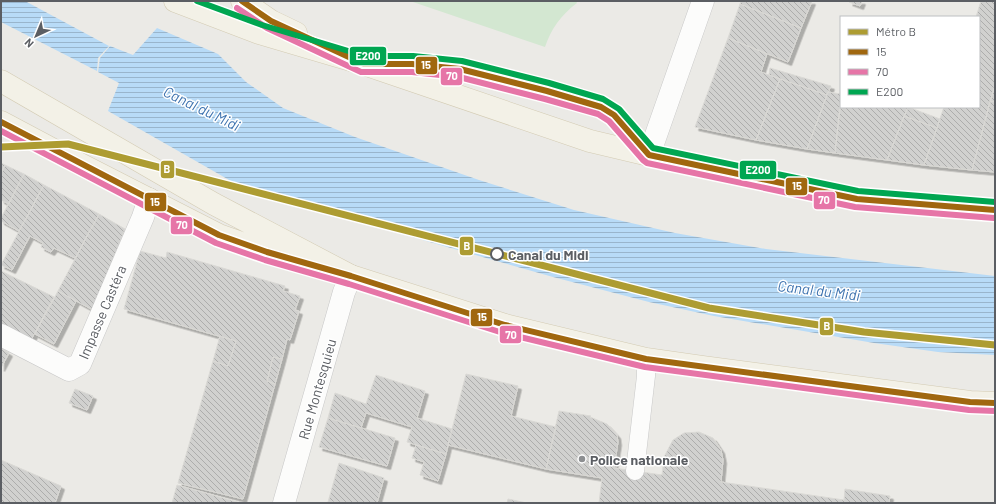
<svg xmlns="http://www.w3.org/2000/svg" width="996" height="504" viewBox="0 0 996 504" font-family="Barlow,sans-serif">
  <style>
    .green { fill: #d3e7d1 }
    .water { fill: url(#water-rules) }
    .building { fill: url(#building-back-hatch); stroke: #dad9d5; filter: url(#shadow) }
    .lines { fill: none; stroke-linecap: round; stroke-linejoin: round }
    .service-casing { stroke: #c8c8c8; stroke-width: 19 }
    .minor-casing { stroke: #c8c8c8; stroke-width: 23 }
    .primary-casing { stroke: #d3cbb3; stroke-width: 23 }
    .service { stroke: #fcfcfb; stroke-width: 18 }
    .minor { stroke: #fcfcfb; stroke-width: 22 }
    .primary { stroke: #f3f1e7; stroke-width: 22 }
    .bus-1-casing { stroke: #fff; stroke-width: 9 }
    .bus-2-casing { stroke: #fff; stroke-width: 9 }
    .bus-3-casing { stroke: #fff; stroke-width: 9 }
    .bus-1 { stroke: #a0670f; stroke-width: 6 }
    .bus-2 { stroke: #e675a7; stroke-width: 6 }
    .bus-3 { stroke: #00a651; stroke-width: 6 }
    .metro-1-casing { stroke: #fff; stroke-width: 10 }
    .metro-1 { stroke: #ad9c32; stroke-width: 7 }
    .stop-dot { fill: #fff; stroke: #5b5e63; stroke-width: 2 }
    .poi-dot { fill: #8d8f91; stroke: #fff; stroke-width: 1.5 }
    .labels { text-anchor: middle; dominant-baseline: central; stroke-width: 3; stroke-linejoin: round; paint-order: stroke }
    .stop-label { font-size: 14px; font-weight: bold; fill: #5b5e63; stroke: #fff; text-anchor: start }
    .street-label { font-size: 14px; fill: #5b5e63; stroke: #fff }
    .poi-label { font-size: 14px; font-weight: bold; fill: #5b5e63; stroke: #fff; text-anchor: start }
    .water-label { font-size: 15px; font-style: italic; fill: #3f74b0; stroke: #fff }
    .line-badge { stroke: #fff; stroke-width: 1.5 }
    .badge-label { font-size: 11px; text-anchor: middle; font-weight: bold; fill: #fff }
  </style>
  <defs>
    <pattern id="water-rules" width="6" height="5" patternUnits="userSpaceOnUse"><rect width="6" height="5" fill="#b8dbf7"/><path d="M0 2.5h6" fill="none" stroke="#99b5cc"/></pattern>
    <pattern id="building-back-hatch" width="6" height="6" patternUnits="userSpaceOnUse"><rect width="6" height="6" fill="#d1d1cf"/><path d="M-1 5l2 2M0 0l6 6M5-1l2 2" fill="none" stroke="#adadac"/></pattern>
    <filter id="shadow"><feDropShadow dx="3.5" dy="3.5" stdDeviation="0" flood-color="#0004"/></filter>
  </defs>
  <rect width="100%" height="100%" fill="#ebeae6"/>
  <path class="green" d="M410,1H576L577,3C561,15 551,29 545,47Z"/>
  <path class="water" d="M1,1H25L109,46L98,58L97,71L1,22Z
    M157,28L218,54L246,82L283,108L355,137L479,180L574,210L675,233L766,249L995,276V355L938,352L874,343L714,316L649,302L553,277L296,204L272,201L252,193L108,111L119,83L98,72L100,58L110,46L133,55Z"/>
  <path class="building" d="M741,1H812L801,28L740,4Z
    M850,1H862L860,6L849,2Z
    M981,1H995V84L972,170L924,165L944,107H979V17H976Z
    M740,4L801,28L788,62L728,38Z
    M728,38L767,54L761,72L780,79L756,140L695,127Z
    M770,68L831,86L827,95L769,75Z
    M780,79L827,95L807,149L756,140Z
    M994,89L995,90V102L990,101Z
    M828,92L841,94L835,153L807,149Z
    M841,101V107H908L887,160L835,153Z
    M990,101L995,102V172L972,170Z
    M908,107L940,119L937,128L904,116Z
    M904,116L937,128L924,165L887,160Z
    M1,163L5,165L1,173Z
    M5,165L24,174L9,204L1,200V173Z
    M24,174L44,185L19,231L1,221V218Z
    M44,185L99,214L75,258L54,248L51,252L41,247L43,243L30,236L12,270L1,265Z
    M99,214L125,229L93,310L58,291Z
    M140,251L166,258L167,252L285,286L283,291L300,296L295,310L299,311L290,340L287,339L282,359L273,357L267,381L275,384L243,499L178,483L213,361L228,366L236,341L124,309Z
    M1,271L54,297L31,340L1,325Z
    M58,291L76,301L54,344L35,334Z
    M220,336L236,341L228,366L213,361Z
    M1,348L9,353L1,368Z
    M273,357L282,359L275,384L267,381Z
    M466,374L518,386L511,416L556,427L546,469L448,445Z
    M376,375L425,391L417,418L452,429L446,454L407,442L412,427L366,413L361,428L328,418L335,393L366,404Z
    M75,389L93,396L87,410L69,403Z
    M559,411L591,416L590,417L607,424L617,435L618,442L614,468L662,475L664,457L673,440L684,433L699,432L713,438L721,450L723,460L721,482L844,500L845,489L890,496L889,503H599L602,478L546,469Z
    M328,418L395,438L387,466L319,447Z
    M416,445L446,454L438,481L420,475L424,462L412,458Z
    M1,460L61,486L55,503H1Z
    M339,463L384,478L377,503L328,502Z
    M177,485L241,503H172Z
    M508,499L527,503H507Z"/>
  <g class="lines">
    <g class="service-casing">
      <path id="service" d="M374,64H412L460,69L547,91L601,107L614,115L649,155
        M635,471L646,376V359"/>
    </g>
    <g class="minor-casing">
      <path id="minor" d="M649,155L703,1
        M1,335L69,370L80,364L143,217L149,199
        M284,503L344,292L351,276"/>
    </g>
    <g class="primary-casing">
      <path id="primary" d="M175,1L259,33L364,64L590,141L649,155L857,199L995,210
        M242,1L271,21L296,33
        M1,81L214,204L351,276L505,325L646,359L702,367L970,402L995,403
        M1,122L80,164L219,235L267,252L312,265"/>
    </g>
    <use href="#service" class="service"/>
    <use href="#minor" class="minor"/>
    <use href="#primary" class="primary"/>
    <g class="bus-1-casing">
      <path id="bus-1" d="M242,1L271,21L364,64H412L460,69L547,91L601,107L614,115L649,155L857,199L995,210
        M1,122L219,235L267,252L351,276L505,325L646,359L970,402L995,403"/>
    </g>
    <g class="bus-2-casing">
      <path id="bus-2" d="M237,8L267,28L361,72H412L459,77L545,99L598,114L609,121L643,160L647,163L855,207L994,218
        M1,131L216,243L265,260L349,284L503,333L645,367L969,410L995,411"/>
    </g>
    <g class="bus-3-casing">
      <path id="bus-3" d="M197,1L262,25L365,56H413L462,61L549,83L603,99L619,109L653,148L858,191L995,202"/>
    </g>
    <use href="#bus-1" class="bus-1"/>
    <use href="#bus-2" class="bus-2"/>
    <use href="#bus-3" class="bus-3"/>
    <g class="metro-1-casing">
      <path id="metro-1" d="M1,147L68,144L709,308L864,332L995,345"/>
    </g>
    <use href="#metro-1" class="metro-1"/>
  </g>
  <circle class="stop-dot" cx="497" cy="254" r="6"/>
  <circle class="poi-dot" cx="582" cy="459" r="4"/>
  <g class="labels">
    <g class="stop-label">
      <text x="508" y="254">Canal du Midi</text>
    </g>
    <g class="street-label">
      <text transform="translate(102 312) rotate(-67)">Impasse Castéra</text>
      <text transform="translate(317 389) rotate(-74)">Rue Montesquieu</text>
    </g>
    <g class="poi-label">
      <text x="590" y="459">Police nationale</text>
    </g>
    <g class="water-label">
      <text transform="translate(202 108) rotate(26)">Canal du Midi</text>
      <text transform="translate(819 290) rotate(7)">Canal du Midi</text>
    </g>
  </g>
  <g class="line-badge">
    <rect x="349" y="46" width="38" height="20" rx="4" fill="#00a651"/>
    <rect x="415" y="56" width="23" height="19" rx="4" fill="#a0670f"/>
    <rect x="440" y="67" width="23" height="19" rx="4" fill="#e675a7"/>
    <rect x="160" y="160" width="15" height="19" rx="4" fill="#ad9c32"/>
    <rect x="739" y="160" width="38" height="20" rx="4" fill="#00a651"/>
    <rect x="785" y="177" width="23" height="19" rx="4" fill="#a0670f"/>
    <rect x="813" y="191" width="23" height="19" rx="4" fill="#e675a7"/>
    <rect x="144" y="192" width="23" height="20" rx="4" fill="#a0670f"/>
    <rect x="170" y="216" width="23" height="19" rx="4" fill="#e675a7"/>
    <rect x="459" y="236" width="15" height="20" rx="4" fill="#ad9c32"/>
    <rect x="470" y="308" width="23" height="19" rx="4" fill="#a0670f"/>
    <rect x="819" y="317" width="15" height="19" rx="4" fill="#ad9c32"/>
    <rect x="499" y="325" width="23" height="19" rx="4" fill="#e675a7"/>
  </g>
  <g class="badge-label">
    <text x="368" y="60">E200</text>
    <text x="426" y="69">15</text>
    <text x="452" y="80">70</text>
    <text x="167" y="173">B</text>
    <text x="758" y="174">E200</text>
    <text x="797" y="190">15</text>
    <text x="824" y="204">70</text>
    <text x="155" y="206">15</text>
    <text x="182" y="229">70</text>
    <text x="467" y="250">B</text>
    <text x="482" y="321">15</text>
    <text x="827" y="330">B</text>
    <text x="511" y="339">70</text>
  </g>
  <rect width="996" height="504" fill="none" stroke="#5b5e63" stroke-width="4"/>
  <rect x="840" y="16" width="140" height="92" fill="#ffffff" stroke="#bdbfc1"/>
  <rect x="848" y="29" width="20" height="6" fill="#ad9c32" stroke="#bdbfc1"/>
  <text x="876" y="36" font-size="12" fill="#5b5e63">Métro B</text>
  <rect x="848" y="49" width="20" height="6" fill="#a0670f" stroke="#bdbfc1"/>
  <text x="876" y="56" font-size="12" fill="#5b5e63">15</text>
  <rect x="848" y="69" width="20" height="6" fill="#e675a7" stroke="#bdbfc1"/>
  <text x="876" y="76" font-size="12" fill="#5b5e63">70</text>
  <rect x="848" y="89" width="20" height="6" fill="#00a651" stroke="#bdbfc1"/>
  <text x="876" y="96" font-size="12" fill="#5b5e63">E200</text>
  <g transform="translate(36 36) rotate(224)" stroke="#ffffff" stroke-width="3" paint-order="stroke">
  <path d="M0-3L7 15L0 10L-7 15Z" fill="#5b5e63"/>
  <text y="-6" font-size="11" font-weight="bold" text-anchor="middle" fill="#5b5e63">N</text>
  </g>
</svg>
